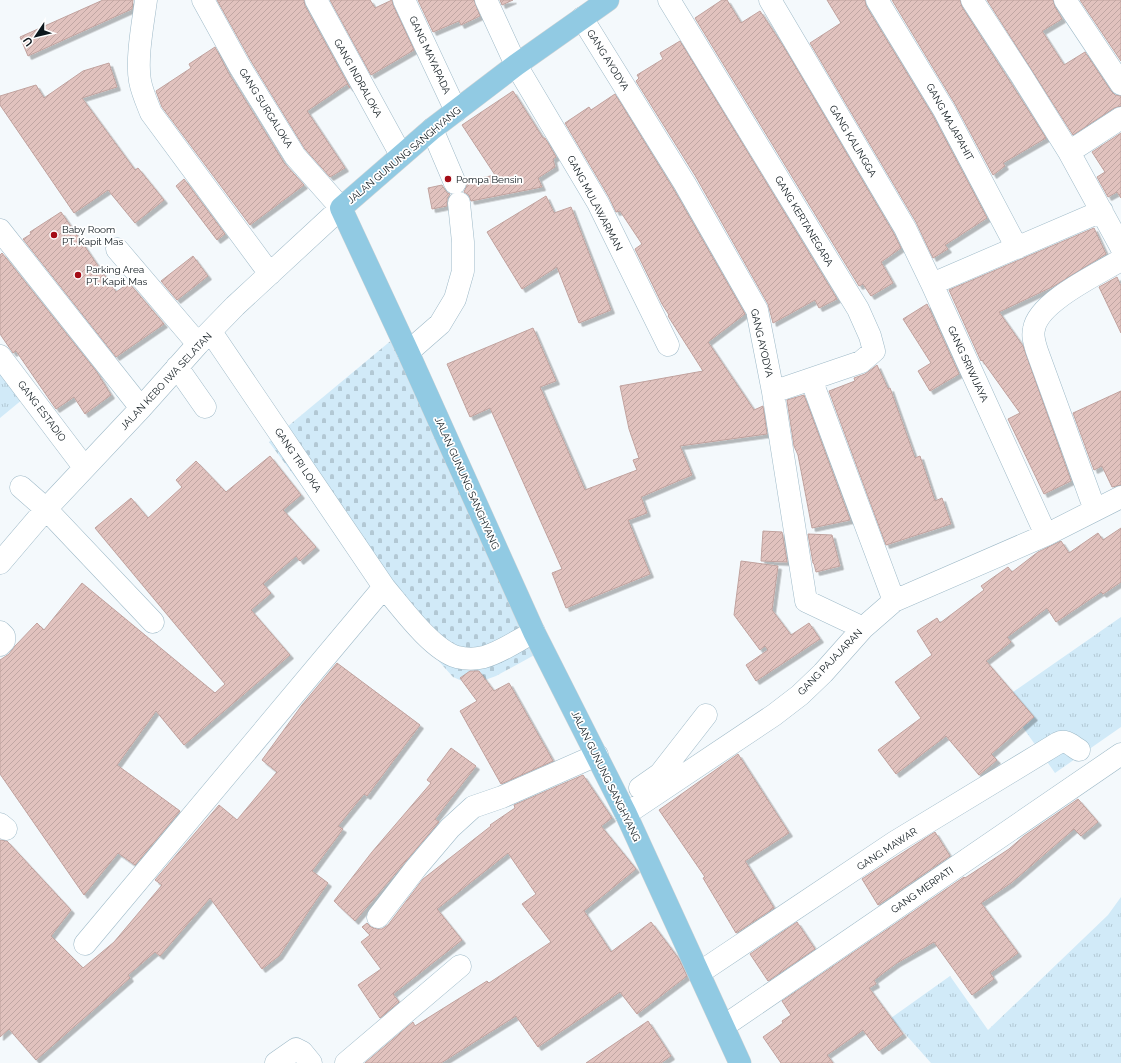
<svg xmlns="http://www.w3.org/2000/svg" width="1121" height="1063" viewBox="0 0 1121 1063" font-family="Raleway,sans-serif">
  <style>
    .grass { fill: url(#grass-tufts) }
    .cemetery { fill: url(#cemetery-stones) }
    .building { fill: url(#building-hatch); stroke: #c0a29e; filter: url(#shadow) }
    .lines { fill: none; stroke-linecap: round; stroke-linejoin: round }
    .minor-casing { stroke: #9fbac8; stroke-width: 23 }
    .major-casing { stroke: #d3d5d6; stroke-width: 23 }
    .minor { stroke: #fff; stroke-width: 22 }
    .major { stroke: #91cae3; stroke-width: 22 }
    .poi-dot { fill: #a40c16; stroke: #fff; stroke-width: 1.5 }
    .labels { text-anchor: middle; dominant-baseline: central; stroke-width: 3.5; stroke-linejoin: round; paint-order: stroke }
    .street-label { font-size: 10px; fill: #0d171c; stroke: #fff }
    .poi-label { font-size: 10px; fill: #0d171c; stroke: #fff; text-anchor: start }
  </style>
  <defs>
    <pattern id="grass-tufts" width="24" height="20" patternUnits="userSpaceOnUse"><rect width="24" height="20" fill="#d1eaf8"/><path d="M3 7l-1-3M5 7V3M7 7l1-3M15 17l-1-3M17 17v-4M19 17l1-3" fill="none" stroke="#b2c8d4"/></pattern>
    <pattern id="cemetery-stones" width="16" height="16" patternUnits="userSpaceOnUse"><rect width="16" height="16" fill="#d1eaf8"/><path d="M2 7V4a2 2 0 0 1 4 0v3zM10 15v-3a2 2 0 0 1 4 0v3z" fill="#b2c8d4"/></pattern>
    <pattern id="building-hatch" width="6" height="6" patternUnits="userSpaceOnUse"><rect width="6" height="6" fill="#e1c2be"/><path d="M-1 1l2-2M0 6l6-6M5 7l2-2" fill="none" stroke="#c0a6a3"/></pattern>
    <filter id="shadow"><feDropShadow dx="3.5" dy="3.5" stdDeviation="0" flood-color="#0004"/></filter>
  </defs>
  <rect width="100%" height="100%" fill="#f4f9fc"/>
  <path class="grass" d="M0,369L23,399L0,418Z
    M1121,617V727L1055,773L1003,699Z
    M1121,897V1063H931L891,1018L950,976L988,1030L1108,915Z"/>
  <path class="cemetery" d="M405,329L549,647L496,676L471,685L453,677L401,619L269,442Z"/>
  <path class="building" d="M103,0H133L132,9L28,56L20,37Z
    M217,0H304L305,6L350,88L347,84L307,111L345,168L330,177L305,149L251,61Z
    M330,0H370L375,8L392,0L393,5L414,50L371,75Z
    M418,0H474L480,16L461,25L459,21L433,32Z
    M500,0H513L502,5Z
    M722,0H727L741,23L760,11L785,49L894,234L901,248L881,262L893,283L871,296L863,284L859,286L695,18Z
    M827,0H865L866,6L933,116L987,218L945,245L948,249L933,258L916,222L810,43L841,23Z
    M892,0H960L962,7L1046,138L1003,163L1005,166L993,175L955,104Z
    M987,0H1053L1055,7L1062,19L1042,31L1064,65L1085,52L1111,91L1115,95L1121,96V106L1114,108L1073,135Z
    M1080,0H1121V61Z
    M680,41L837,299L819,308L815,300L773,323L768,304L696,177L636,81L639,78L637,75L663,59L660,53Z
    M215,47L229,74L284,163L304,185L250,225L162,107L156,91L191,68L189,64Z
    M109,63L117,87L82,98L135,170L138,168L164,200L135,223L108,190L74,213L0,105V96L36,85L44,98L83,71Z
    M513,91L543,138H545L556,157L553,159L555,167L538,178L542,187L471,201L469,195L464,192L467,185V181L495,175L462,125Z
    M615,94L674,190L745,314L708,342L754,410L763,406L767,434L680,446L692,475L641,497L647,513L628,520L650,574L566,608L552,573L562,569L490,408L470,417L447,364L533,328L556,381L540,387L585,490L637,470L633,460L639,458L629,429L620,386L703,371L668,316L669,315L662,304L635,249L642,244L620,211L616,212L609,197L565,123L589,107L591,110Z
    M1121,133V198L1117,192L1108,197L1097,177L1105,172L1092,152Z
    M184,179L225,234L217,240L176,186Z
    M442,185L447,193L450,194L447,198V206L432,209L428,188Z
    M546,196L554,213L571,207L611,310L579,323L557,267L522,289L487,232Z
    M61,212L116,292L129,283L164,324L116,357L23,239L31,234L30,232Z
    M1094,228L1106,254L1054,286L999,312L1023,346L1071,481L1044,494L1008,419L1020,413L982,360L981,361L949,290Z
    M2,253L96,371L111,395L85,414L74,397L56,409L16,351L13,353L0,334V255Z
    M193,256L208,276L177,300L161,281Z
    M1117,277L1121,286V333L1099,287Z
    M927,304L959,374L930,391L918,371L931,363L903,319Z
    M877,365L888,389L890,388L915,458L920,456L935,501L942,498L951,524L886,545L829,391L855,381L854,378L865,374Z
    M1121,391V485L1112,487L1102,466L1094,470L1073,413Z
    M804,395L850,520L812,528L798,455L794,446L787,400Z
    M270,456L301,495L283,510L316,547L300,561L296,556L263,584L271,593L251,610L290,655L184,745L156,711L117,765L180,811L135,865L118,853L84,895L0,774V660L9,654L15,646L37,623L44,630L82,583L215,693L225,684L95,528L131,498L148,518L182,487L176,480L196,461L226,492Z
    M1121,528V582L1103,594L1101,592L1056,622L1047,608L1007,637L1011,642L986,661L1034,717L991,754L997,760L979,775L946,736L896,774L878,750L921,718L895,682L932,655L917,631L937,618L940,623L984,590L981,586L1008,567L1012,572L1038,552L1061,541L1069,553L1098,533L1103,540Z
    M763,531L782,532L787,562L761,561Z
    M808,534L832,535L840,566L816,572L814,564L813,563Z
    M741,561L778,566L772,610L791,635L809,623L820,639L756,681L746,665L768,650L765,646L760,650L734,615Z
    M337,663L420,725L367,796L364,794L338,826L343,829L312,871L328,883L312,906L279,956L262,969L210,898L160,956L155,952L128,975L130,978L36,1060L9,1029L0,1037V840L7,841L71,910L51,936L83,968L114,942L162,885L155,880L219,805L237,820L277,772L262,760L302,705Z
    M470,671H479L494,691L509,683L553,761L501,784L460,711L477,701L460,678Z
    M451,748L476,766L435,819L439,822L355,921L334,901L372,852L431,783L427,780Z
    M738,754L789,833L745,861L774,908L736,933L703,878L705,877L659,810Z
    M583,775L612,818L601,826L636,869L584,911L611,952L651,922L679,959L687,976L637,1014L620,992L538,1047L516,1016L441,1063H365L413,1022L415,1026L487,981L489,983L551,942L522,904L536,894L508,853L437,909L462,940L393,994L399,1002L380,1018L358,985L381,969L361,942L370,935L362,927L367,923L371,927L377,929H382L388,925L423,879L491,826L490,825L515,808L514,805Z
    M1078,799L1098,822L1081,836L1074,829L1011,883L981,903L1018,953L990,973L994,979L972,995L934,942L897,963L874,980L876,984L869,988L903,1034L879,1051L863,1030L827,1055L833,1063H781L763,1037L783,1023L782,1021L791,1015L782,1001L964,877L965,878L1009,849L1024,836Z
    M935,832L950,856L878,905L862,879Z
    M797,922L815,949L768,981L750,954Z
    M648,1021L671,1056L661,1063H586Z"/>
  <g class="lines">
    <g class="minor-casing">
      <path id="minor" d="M146,0C143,23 136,59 140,81C142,92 147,103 151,113L270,274
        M316,0L401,155
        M404,0L456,111
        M486,0L516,65L598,203L668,345
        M669,0L858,309L870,336L874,351L861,362L773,392
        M770,0L905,228L932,284
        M877,0L944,110L1017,248
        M972,0L1021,75L1069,152L1121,247
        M1065,0L1121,84
        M582,18L685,184L757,310L773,392L806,601L863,628
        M432,129L455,183
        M1069,152L1121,118
        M1102,211L932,284L1046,535L1121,497
        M0,230L141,408
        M117,249L198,344
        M211,332L384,587C401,607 432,650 457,657C465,659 476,659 484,657C502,652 518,640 534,632
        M408,352L440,324L455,299L463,271V242L459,203
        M0,356L84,467
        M177,367L205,407
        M811,379L894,601
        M21,487L46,509L153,622
        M1095,510L1037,351C1035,344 1032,337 1034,329C1038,302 1098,274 1121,260
        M0,563L46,509L141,408L198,344L235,306L341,208L295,156L240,67L203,0
        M0,632L4,636V641L0,645
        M640,788L660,774L706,715
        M626,814L774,715L800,695L823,673L863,628L894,601L1046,535
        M0,824L6,829
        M378,917L416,868L450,828L473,807L502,797L597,755
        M85,944L384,587
        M699,973L895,842L1058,743C1066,739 1072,746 1079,750
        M724,1026L1121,754
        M276,1063L296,1049L302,1052L311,1063
        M346,1063L460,966"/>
    </g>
    <g class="major-casing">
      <path id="major" d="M608,0L516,65L432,129L341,208L408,352L534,632L626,814L740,1063"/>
    </g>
    <use href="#minor" class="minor"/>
    <use href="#major" class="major"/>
  </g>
  <g class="poi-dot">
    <circle cx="448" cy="179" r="4"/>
    <circle cx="54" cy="235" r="4"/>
    <circle cx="78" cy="275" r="4"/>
  </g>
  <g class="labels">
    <g class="street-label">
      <text transform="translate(430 55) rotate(65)">GANG MAYAPADA</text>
      <text transform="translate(608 60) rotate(58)">GANG AYODYA</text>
      <text transform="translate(358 78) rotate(61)">GANG INDRALOKA</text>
      <text transform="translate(266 108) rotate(58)">GANG SURGALOKA</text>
      <text transform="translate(950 122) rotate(61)">GANG MAJAPAHIT</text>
      <text transform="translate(853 141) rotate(59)">GANG KALINGGA</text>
      <text transform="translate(404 155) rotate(-40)">JALAN GUNUNG SANGHYANG</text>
      <text transform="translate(595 203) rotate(62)">GANG MULAWARMAN</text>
      <text transform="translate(804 221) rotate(59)">GANG KERTANEGARA</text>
      <text transform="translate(762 343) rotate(77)">GANG AYODYA</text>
      <text transform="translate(968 364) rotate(65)">GANG SRIWIJAYA</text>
      <text transform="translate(166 381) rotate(-47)">JALAN KEBO IWA SELATAN</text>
      <text transform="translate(42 411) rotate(53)">GANG ESTADIO</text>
      <text transform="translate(298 460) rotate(56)">GANG TRI LOKA</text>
      <text transform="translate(467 483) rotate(66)">JALAN GUNUNG SANGHYANG</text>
      <text transform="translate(830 662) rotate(-46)">GANG PAJAJARAN</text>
      <text transform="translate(606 776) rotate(64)">JALAN GUNUNG SANGHYANG</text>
      <text transform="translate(887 849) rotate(-33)">GANG MAWAR</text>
      <text transform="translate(922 890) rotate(-35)">GANG MERPATI</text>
    </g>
    <g class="poi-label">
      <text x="456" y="179">Pompa Bensin</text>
      <text x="62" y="229">Baby Room<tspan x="62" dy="12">PT. Kapit Mas</tspan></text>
      <text x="86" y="269">Parking Area<tspan x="86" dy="12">PT. Kapit Mas</tspan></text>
    </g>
  </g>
  <g transform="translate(36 36) rotate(235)" stroke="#ffffff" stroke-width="3" paint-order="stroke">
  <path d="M0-3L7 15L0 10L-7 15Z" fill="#0d171c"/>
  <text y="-6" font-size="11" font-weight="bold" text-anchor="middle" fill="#0d171c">U</text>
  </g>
</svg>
